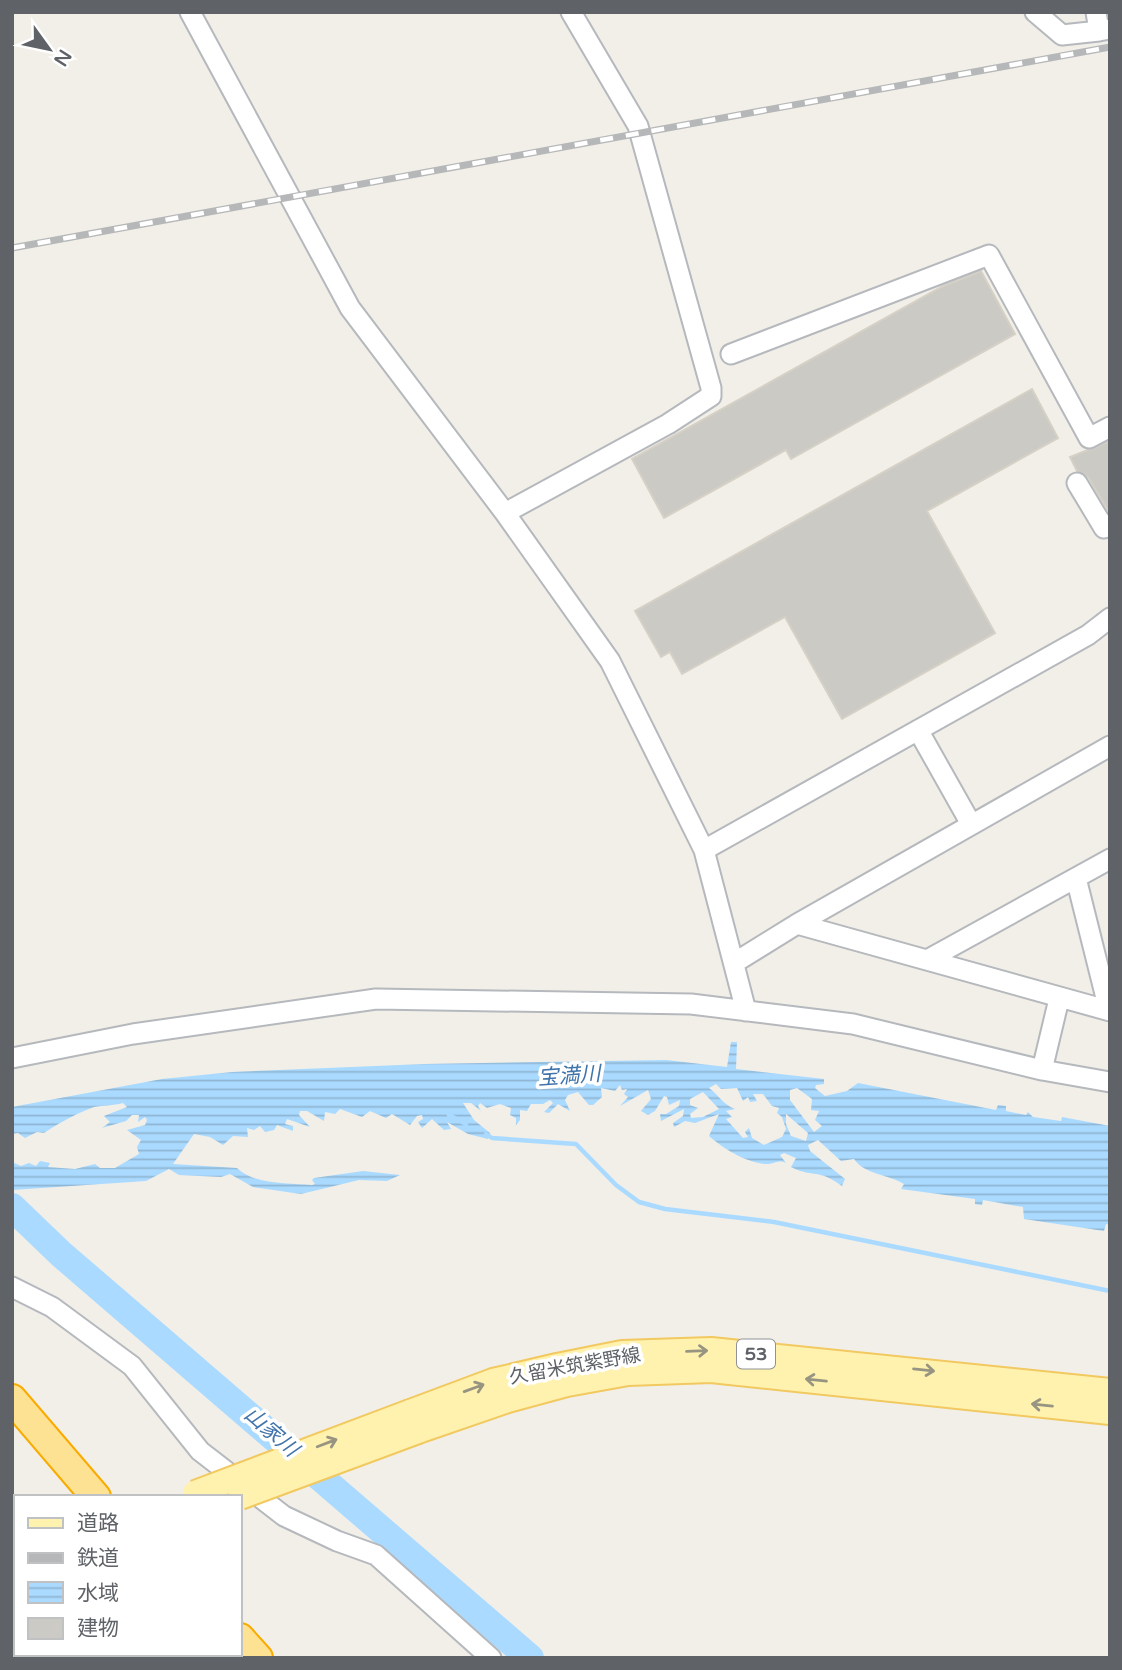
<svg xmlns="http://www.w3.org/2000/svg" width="1122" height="1670" viewBox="0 0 1122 1670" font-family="'Varela Round','Noto Sans JP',sans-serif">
	<defs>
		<pattern id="water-rules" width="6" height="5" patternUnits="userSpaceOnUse" patternTransform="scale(1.75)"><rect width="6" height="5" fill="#aadaff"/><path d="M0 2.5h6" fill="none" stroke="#8eb4d2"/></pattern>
	</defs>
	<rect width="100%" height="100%" fill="#f1efe8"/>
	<path fill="url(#water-rules)" fill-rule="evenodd" d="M 731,1042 L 737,1042 L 736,1069 L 824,1079 L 824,1084 L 816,1085 L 815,1088 L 825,1096 L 847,1091 L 858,1083 L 996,1110 L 998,1105 L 1006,1106 L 1006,1111 L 1026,1115 L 1028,1112 L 1033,1117 L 1061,1121 L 1062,1117 L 1110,1126 L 1110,1225 L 1106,1224 L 1104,1231 L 1024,1219 L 1023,1207 L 983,1200 L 982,1205 L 975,1204 L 975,1199 L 901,1189 L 904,1184 C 888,1174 865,1175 854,1159 L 841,1161 L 818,1140 L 808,1145 L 810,1151 L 845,1179 L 842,1186 C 818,1168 812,1178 791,1167 L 796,1158 L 784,1153 L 780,1155 L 786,1163 C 777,1159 774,1165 765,1164 C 745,1162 724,1149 709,1136 L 719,1114 L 695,1123 L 685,1121 L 674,1127 L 673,1123 L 683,1116 L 684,1109 L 661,1121 L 660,1114 L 666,1114 L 679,1106 L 680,1100 L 669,1105 L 667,1097 L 664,1096 L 655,1111 L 648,1115 L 641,1111 L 651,1099 L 648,1090 L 620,1106 L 628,1097 L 624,1094 L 627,1089 L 622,1090 L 620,1085 L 615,1091 L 601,1088 L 602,1097 L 593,1105 L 589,1105 L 578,1092 L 568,1095 L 565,1100 L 570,1111 L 558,1104 L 549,1113 L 544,1112 L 553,1103 L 550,1100 L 543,1104 L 531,1104 L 527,1111 L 520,1110 L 520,1120 L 516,1125 L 516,1118 L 510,1115 L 511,1108 L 500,1104 L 487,1108 L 480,1103 L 478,1106 L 481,1111 L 471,1103 L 463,1103 L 474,1120 L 490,1133 L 488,1139 L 468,1134 L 447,1122 L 451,1129 L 444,1130 L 432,1119 L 422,1128 L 418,1122 L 423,1119 L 422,1115 L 417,1116 L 410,1125 L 392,1114 L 386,1118 L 370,1111 L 362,1117 L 340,1109 L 335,1114 L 325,1112 L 324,1121 L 307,1111 L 300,1111 L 299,1115 L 310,1127 L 287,1119 L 285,1124 L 293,1126 L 293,1131 L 277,1125 L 274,1130 L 265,1132 L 260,1126 L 254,1130 L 247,1128 L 248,1137 L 233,1136 L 223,1145 L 210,1137 L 194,1134 L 173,1164 L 237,1168 C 254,1185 290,1183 312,1185 L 315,1184 L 312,1180 L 314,1178 L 363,1171 L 400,1175 L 387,1181 L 359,1180 L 301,1194 L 253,1187 L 230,1174 L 221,1177 L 179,1175 L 169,1169 L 146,1181 L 12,1190 L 12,1162 L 21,1166 L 29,1163 L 36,1166 L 40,1161 L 50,1163 L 48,1167 L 75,1169 L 95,1164 L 100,1168 L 115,1168 L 139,1154 L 137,1147 L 141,1140 L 127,1130 L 145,1125 L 147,1120 L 145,1117 L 138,1122 L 139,1115 L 132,1115 L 126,1121 L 102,1128 L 110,1122 L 104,1116 L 127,1107 L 123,1103 C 113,1106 103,1105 94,1107 C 77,1113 59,1123 44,1133 L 37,1132 L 25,1138 L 18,1133 L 12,1134 L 12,1107 L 162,1079 L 232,1072 L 424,1064 L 666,1060 L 727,1067 ZM 716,1084 L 721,1089 L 737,1088 L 743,1101 L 748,1097 L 750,1102 L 757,1101 L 753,1094 L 763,1094 L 772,1106 L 779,1108 L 777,1113 L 782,1117 L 786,1129 L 782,1137 L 764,1145 L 752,1138 L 749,1128 L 745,1132 L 748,1137 L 743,1138 L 726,1119 L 732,1117 L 726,1111 L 735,1109 C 722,1104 719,1095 709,1088 ZM 797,1088 L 812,1099 L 811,1110 L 819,1111 L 815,1120 L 822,1126 L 814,1132 L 790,1100 L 790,1090 ZM 703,1092 L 719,1109 L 703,1117 L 691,1118 L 690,1114 L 698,1108 L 690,1105 L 690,1099 ZM 786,1114 L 808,1133 L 806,1141 L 791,1136 L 786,1124 Z"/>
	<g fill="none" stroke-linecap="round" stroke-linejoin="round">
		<path stroke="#aadaff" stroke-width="4.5" d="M 449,1115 L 466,1124
			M 486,1134 L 492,1138 L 576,1144 L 616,1185 L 639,1202 L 665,1209 L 774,1222 L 1110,1291"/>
		<path stroke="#aadaff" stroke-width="28" d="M 12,1207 L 61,1254 L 530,1658"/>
	</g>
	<path fill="#cccac5" stroke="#d6d1c6" stroke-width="2" d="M 981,271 L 1015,334 L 791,459 L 786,450 L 664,518 L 632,459 L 943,286 Z
		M 1032,389 L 1058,438 L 927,511 L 995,633 L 842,719 L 785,617 L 682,674 L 670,652 L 661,657 L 635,611 Z
		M 1110,441 L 1110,512 L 1109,512 L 1088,477 L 1077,471 L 1070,457 Z"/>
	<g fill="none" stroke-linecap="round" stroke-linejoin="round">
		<defs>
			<path id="minor" d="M 190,12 L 350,308 L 505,513 L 610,661 L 704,850 L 746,1011
				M 1035,12 L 1062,35 L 1099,31
				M 1096,12 L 1099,31 L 1110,29
				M 731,354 L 989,255 L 1089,438 L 1110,427
				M 1077,483 L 1104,528 L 1110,524
				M 505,513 L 668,424 L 711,396 L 711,388 L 638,126 L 571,12
				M 918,730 L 971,824
				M 704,850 L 1088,635 L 1110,618
				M 1076,878 L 1109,1010
				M 797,924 L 1110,1011
				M 927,960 L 1110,859
				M 734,963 L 797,924 L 1110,746
				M 12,1058 L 133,1034 L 376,999 L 691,1004 L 853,1024 L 1042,1070 L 1110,1082
				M 1042,1070 L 1059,999
				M 12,1287 L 52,1307 L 132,1366 L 200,1451 L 284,1516 L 337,1541 L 376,1555 L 491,1658"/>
			<path id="major" d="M 410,1412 L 493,1381 L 557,1366 L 622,1353 L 711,1350 L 1110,1391
				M 418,1431 L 508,1400 L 567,1384 L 628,1373 L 711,1370 L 1110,1412
				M 12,1560 L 16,1559
				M 12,1581 L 16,1580"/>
			<path id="highway" d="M 12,1399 L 96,1497
				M 240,1638 L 258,1658
				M 226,1654 L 229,1658"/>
		</defs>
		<use href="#minor" stroke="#b5b8bc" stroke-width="23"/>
		<use href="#major" stroke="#f2c960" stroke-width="28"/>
		<use href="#highway" stroke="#f9ab00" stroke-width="32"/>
		<use href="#minor" stroke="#fff" stroke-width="19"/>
		<use href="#major" stroke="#fff2af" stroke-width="24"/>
		<use href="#highway" stroke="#fde293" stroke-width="28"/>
		<defs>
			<path id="rail" d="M 12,248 L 1110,47"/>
		</defs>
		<use href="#rail" stroke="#b6b7b8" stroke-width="7"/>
		<use href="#rail" stroke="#fff" stroke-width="4.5" stroke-dasharray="13" stroke-linecap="butt"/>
		<defs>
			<path id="major-bridge" d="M 195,1493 L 410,1412
				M 240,1497 L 418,1431"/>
		</defs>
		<use href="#major-bridge" stroke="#f2c960" stroke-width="28" stroke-linecap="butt"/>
		<use href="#major-bridge" stroke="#fff2af" stroke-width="24"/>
	</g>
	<defs><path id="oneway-shaft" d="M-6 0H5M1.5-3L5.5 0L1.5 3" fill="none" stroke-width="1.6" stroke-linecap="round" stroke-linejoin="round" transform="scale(1.75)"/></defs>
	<g stroke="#979581">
		<use href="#oneway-shaft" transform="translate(697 1351) rotate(-2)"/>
		<use href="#oneway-shaft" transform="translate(924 1370) rotate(6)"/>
		<use href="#oneway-shaft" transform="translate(816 1380) rotate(-174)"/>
		<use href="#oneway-shaft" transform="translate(474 1388) rotate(-20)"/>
		<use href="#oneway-shaft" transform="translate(1042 1405) rotate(-174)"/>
		<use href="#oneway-shaft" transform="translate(327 1443) rotate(-21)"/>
	</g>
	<g text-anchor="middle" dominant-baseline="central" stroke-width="7" stroke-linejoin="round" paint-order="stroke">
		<rect fill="#fff" stroke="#8f9295" stroke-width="2" x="737" y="1339.5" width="38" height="29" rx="5"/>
		<g font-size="18" font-weight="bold" fill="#5f6368">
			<text x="756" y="1354">53</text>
		</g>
		<g font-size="19" fill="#5f6368" stroke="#fff">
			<text transform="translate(575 1366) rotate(-10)">久留米筑紫野線</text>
		</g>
		<g font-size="21" font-style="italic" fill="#4174aa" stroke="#fff">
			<text transform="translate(569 1076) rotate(-4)">宝満川</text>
			<text transform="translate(271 1432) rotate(41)">山家川</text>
		</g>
	</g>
	<rect width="1122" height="1670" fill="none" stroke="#5f6368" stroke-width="28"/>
	<rect x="14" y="1495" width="228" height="161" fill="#ffffff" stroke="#bfc1c3" stroke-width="2"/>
	<rect x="28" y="1518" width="35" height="10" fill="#fff2af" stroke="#bfc1c3" stroke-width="2"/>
	<text x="77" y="1530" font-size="21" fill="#5f6368">道路</text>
	<rect x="28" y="1553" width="35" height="10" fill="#b6b7b8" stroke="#bfc1c3" stroke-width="2"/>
	<text x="77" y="1565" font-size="21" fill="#5f6368">鉄道</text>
	<rect x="28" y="1582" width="35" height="21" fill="url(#water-rules)" stroke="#bfc1c3" stroke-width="2"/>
	<text x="77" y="1600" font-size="21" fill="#5f6368">水域</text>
	<rect x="28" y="1618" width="35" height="21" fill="#cccac5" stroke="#bfc1c3" stroke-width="2"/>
	<text x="77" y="1635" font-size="21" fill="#5f6368">建物</text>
	<g transform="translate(49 49) rotate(123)" stroke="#ffffff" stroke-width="5" paint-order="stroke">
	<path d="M0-5L12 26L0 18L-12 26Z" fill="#5f6368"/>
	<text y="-10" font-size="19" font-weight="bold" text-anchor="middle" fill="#5f6368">N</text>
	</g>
</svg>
